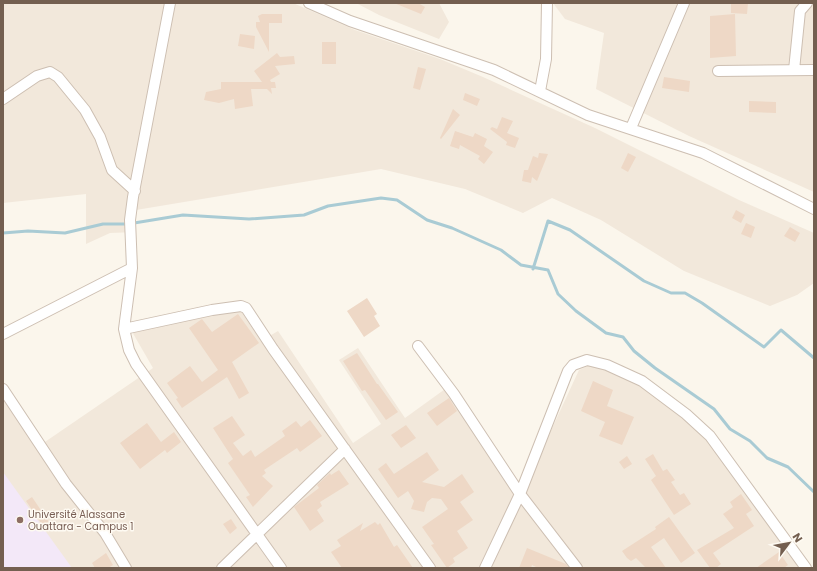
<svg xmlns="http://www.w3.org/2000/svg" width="817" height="571" viewBox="0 0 817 571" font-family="Poppins,sans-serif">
	<rect width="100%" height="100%" fill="#fbf6ec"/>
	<path fill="#f2e8db" d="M 3,3 L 293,3 L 355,30 L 440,59 L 483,77 L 595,128 L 739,200 L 814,233 L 814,283 L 797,295 L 770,306 L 684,271 L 601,220 L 552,198 L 523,213 L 465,189 L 381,169 L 136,210 L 136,232 L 110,233 L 86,244 L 86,194 L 3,203 Z
		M 356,3 L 439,3 L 449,22 L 439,39 L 379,15 Z
		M 553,3 L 814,3 L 814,192 L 689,136 L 596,89 L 604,33 L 565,19 Z
		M 240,310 L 261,341 L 278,331 L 353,443 L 381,424 L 339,360 L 358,348 L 405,418 L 452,384 L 523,491 L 579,370 L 593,364 L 648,390 L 706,437 L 801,568 L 3,568 L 3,395 L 39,446 L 153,368 L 131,330 Z"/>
	<path fill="#f3e8f8" d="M 3,472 L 72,568 L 3,568 Z"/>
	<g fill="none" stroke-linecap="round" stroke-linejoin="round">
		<path stroke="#a9cbd4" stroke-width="3" d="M 3,233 L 28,231 L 65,233 L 103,224 L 128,224 L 183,215 L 249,219 L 304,215 L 328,206 L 381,198 L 397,200 L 427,220 L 452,228 L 501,250 L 521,265 L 548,270 L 558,294 L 576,311 L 606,333 L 623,337 L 634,351 L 655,368 L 714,409 L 730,429 L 750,441 L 767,458 L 788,467 L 814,492
			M 533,269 L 548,221 L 570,230 L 644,281 L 671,293 L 685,293 L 702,303 L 764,347 L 781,330 L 814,358"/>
	</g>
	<path fill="#eed8c6" d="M 394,3 L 418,3 L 425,7 L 421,14 Z
		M 731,3 L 748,3 L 747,14 L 731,13 Z
		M 262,14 L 282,14 L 282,23 L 269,23 L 269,52 L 256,27 L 256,22 L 260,22 L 258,16 Z
		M 735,14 L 736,56 L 710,58 L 710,16 Z
		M 240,34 L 255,36 L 254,49 L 238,46 Z
		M 322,42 L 336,42 L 336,64 L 322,64 Z
		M 277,53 L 280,57 L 294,56 L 295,64 L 275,66 L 280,74 L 270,80 L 271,82 L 275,82 L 276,88 L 271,88 L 272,94 L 267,89 L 251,89 L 253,106 L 235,109 L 234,99 L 219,103 L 204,100 L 206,92 L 221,89 L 221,82 L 262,82 L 254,71 Z
		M 418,67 L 426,69 L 420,90 L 413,88 Z
		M 664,77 L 690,81 L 689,92 L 662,88 Z
		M 465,93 L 480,99 L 477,106 L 463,100 Z
		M 749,101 L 776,102 L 776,113 L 749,112 Z
		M 453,109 L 460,115 L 441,139 L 440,138 Z
		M 502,117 L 513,121 L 507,133 L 519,138 L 515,148 L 506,145 L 507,142 L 490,129 L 492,127 L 497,129 Z
		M 455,131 L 473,137 L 475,133 L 487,139 L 484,146 L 493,152 L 484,164 L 478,159 L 480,156 L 460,145 L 459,149 L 450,146 Z
		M 539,153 L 548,154 L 537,181 L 532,177 L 531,183 L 522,181 L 524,170 L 528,170 L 533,156 L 538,158 Z
		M 628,153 L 636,157 L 628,172 L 621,168 Z
		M 736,210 L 745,215 L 741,223 L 732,218 Z
		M 746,223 L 755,227 L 751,238 L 741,234 Z
		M 790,227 L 800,233 L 795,242 L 784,236 Z
		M 367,298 L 377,314 L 374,316 L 380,326 L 364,337 L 347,311 Z
		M 238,314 L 259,343 L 232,362 L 249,393 L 239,399 L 227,377 L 182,408 L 176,399 L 178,398 L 167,383 L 190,366 L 202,382 L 218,370 L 189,328 L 202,319 L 212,332 Z
		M 357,353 L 377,384 L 378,384 L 398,412 L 386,420 L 365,390 L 362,391 L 343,361 Z
		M 593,381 L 613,390 L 607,406 L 634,417 L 622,445 L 599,436 L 605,422 L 581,411 Z
		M 449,398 L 457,411 L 437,426 L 427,413 Z
		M 232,416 L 245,435 L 233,443 L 243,456 L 251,450 L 255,457 L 285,436 L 282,431 L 296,421 L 301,427 L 310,420 L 322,436 L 300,452 L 297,448 L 264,470 L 266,473 L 262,476 L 273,486 L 253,507 L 246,497 L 250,495 L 228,463 L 233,459 L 213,428 Z
		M 147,423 L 161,442 L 174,432 L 181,442 L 167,453 L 165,450 L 140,469 L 120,443 Z
		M 406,425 L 416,438 L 401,448 L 391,435 Z
		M 427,452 L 439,470 L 422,482 L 444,487 L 462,474 L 474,492 L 460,502 L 473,520 L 457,531 L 468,548 L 453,558 L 455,562 L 447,568 L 431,545 L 434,544 L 422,527 L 448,509 L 441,499 L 432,498 L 427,502 L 424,512 L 411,509 L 414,501 L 408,491 L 398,498 L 378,469 L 386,463 L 394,474 Z
		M 653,454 L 663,471 L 667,469 L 675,480 L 671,482 L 680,495 L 684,493 L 691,504 L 674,515 L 651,480 L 656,476 L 645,459 Z
		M 627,456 L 632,464 L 624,469 L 619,462 Z
		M 339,470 L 349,484 L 320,502 L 322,506 L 317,510 L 324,521 L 310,531 L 294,507 L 319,488 L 317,485 L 330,473 L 331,475 Z
		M 741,494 L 752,510 L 746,514 L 754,526 L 713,553 L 721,564 L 716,568 L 710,568 L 697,550 L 734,528 L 723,514 L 733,507 L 730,502 Z
		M 32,497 L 53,528 L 47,532 L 26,501 Z
		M 669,517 L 695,553 L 681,563 L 664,538 L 651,547 L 666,568 L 646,568 L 636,558 L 631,561 L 627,558 L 622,551 L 656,529 L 655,527 Z
		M 231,519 L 237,528 L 230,534 L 223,524 Z
		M 375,522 L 378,525 L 380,523 L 394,547 L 397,545 L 413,568 L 342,568 L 331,552 L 341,546 L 337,540 L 363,523 L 360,531 Z
		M 527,548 L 566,564 L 569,568 L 538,568 L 532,565 L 531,568 L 519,568 Z
		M 779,552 L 788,565 L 784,568 L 756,568 Z
		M 106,553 L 113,565 L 108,568 L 95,568 L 92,563 Z"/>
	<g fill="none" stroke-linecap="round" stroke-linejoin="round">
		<defs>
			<path id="street" d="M 170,3 L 133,197 L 130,220 L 132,268 L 124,329 L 129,350 L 136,364 L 281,568
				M 309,3 L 350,21 L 494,70 L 588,115 L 703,153 L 814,209
				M 794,70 L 800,11 L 807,3
				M 718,71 L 814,70
				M 540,91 L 546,59 L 547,3
				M 3,99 L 37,76 L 50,72 L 58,77 L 85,110 L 100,137 L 112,170 L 135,191
				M 631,128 L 684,3
				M 124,329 L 212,310 L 241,306 L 246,308 L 273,349 L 430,568
				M 3,334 L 132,268
				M 418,346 L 454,394 L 520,494 L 577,568
				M 3,389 L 66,484 L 105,533 L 126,568
				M 222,568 L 345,449
				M 485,568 L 520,494 L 568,371 L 573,365 L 587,360 L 607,365 L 642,381 L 686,414 L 710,436 L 806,568"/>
		</defs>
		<use href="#street" stroke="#cdbfb2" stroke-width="12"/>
		<use href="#street" stroke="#fff" stroke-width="10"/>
	</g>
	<circle fill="#8d6e63" stroke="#fefaf2" stroke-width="1.5" cx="20" cy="520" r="4"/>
	<g text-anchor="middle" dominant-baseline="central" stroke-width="3" stroke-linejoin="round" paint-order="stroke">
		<g font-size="10" fill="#785e54" stroke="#fefaf2" text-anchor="start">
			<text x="28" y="514">Université Alassane<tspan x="28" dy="12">Ouattara - Campus 1</tspan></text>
		</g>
	</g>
	<rect width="817" height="571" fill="none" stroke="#745f50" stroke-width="8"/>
	<g transform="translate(789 543) rotate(58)" stroke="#fefaf2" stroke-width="3" paint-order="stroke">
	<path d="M0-3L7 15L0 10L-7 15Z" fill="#745f50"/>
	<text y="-6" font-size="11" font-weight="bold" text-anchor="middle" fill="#745f50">N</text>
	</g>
</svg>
